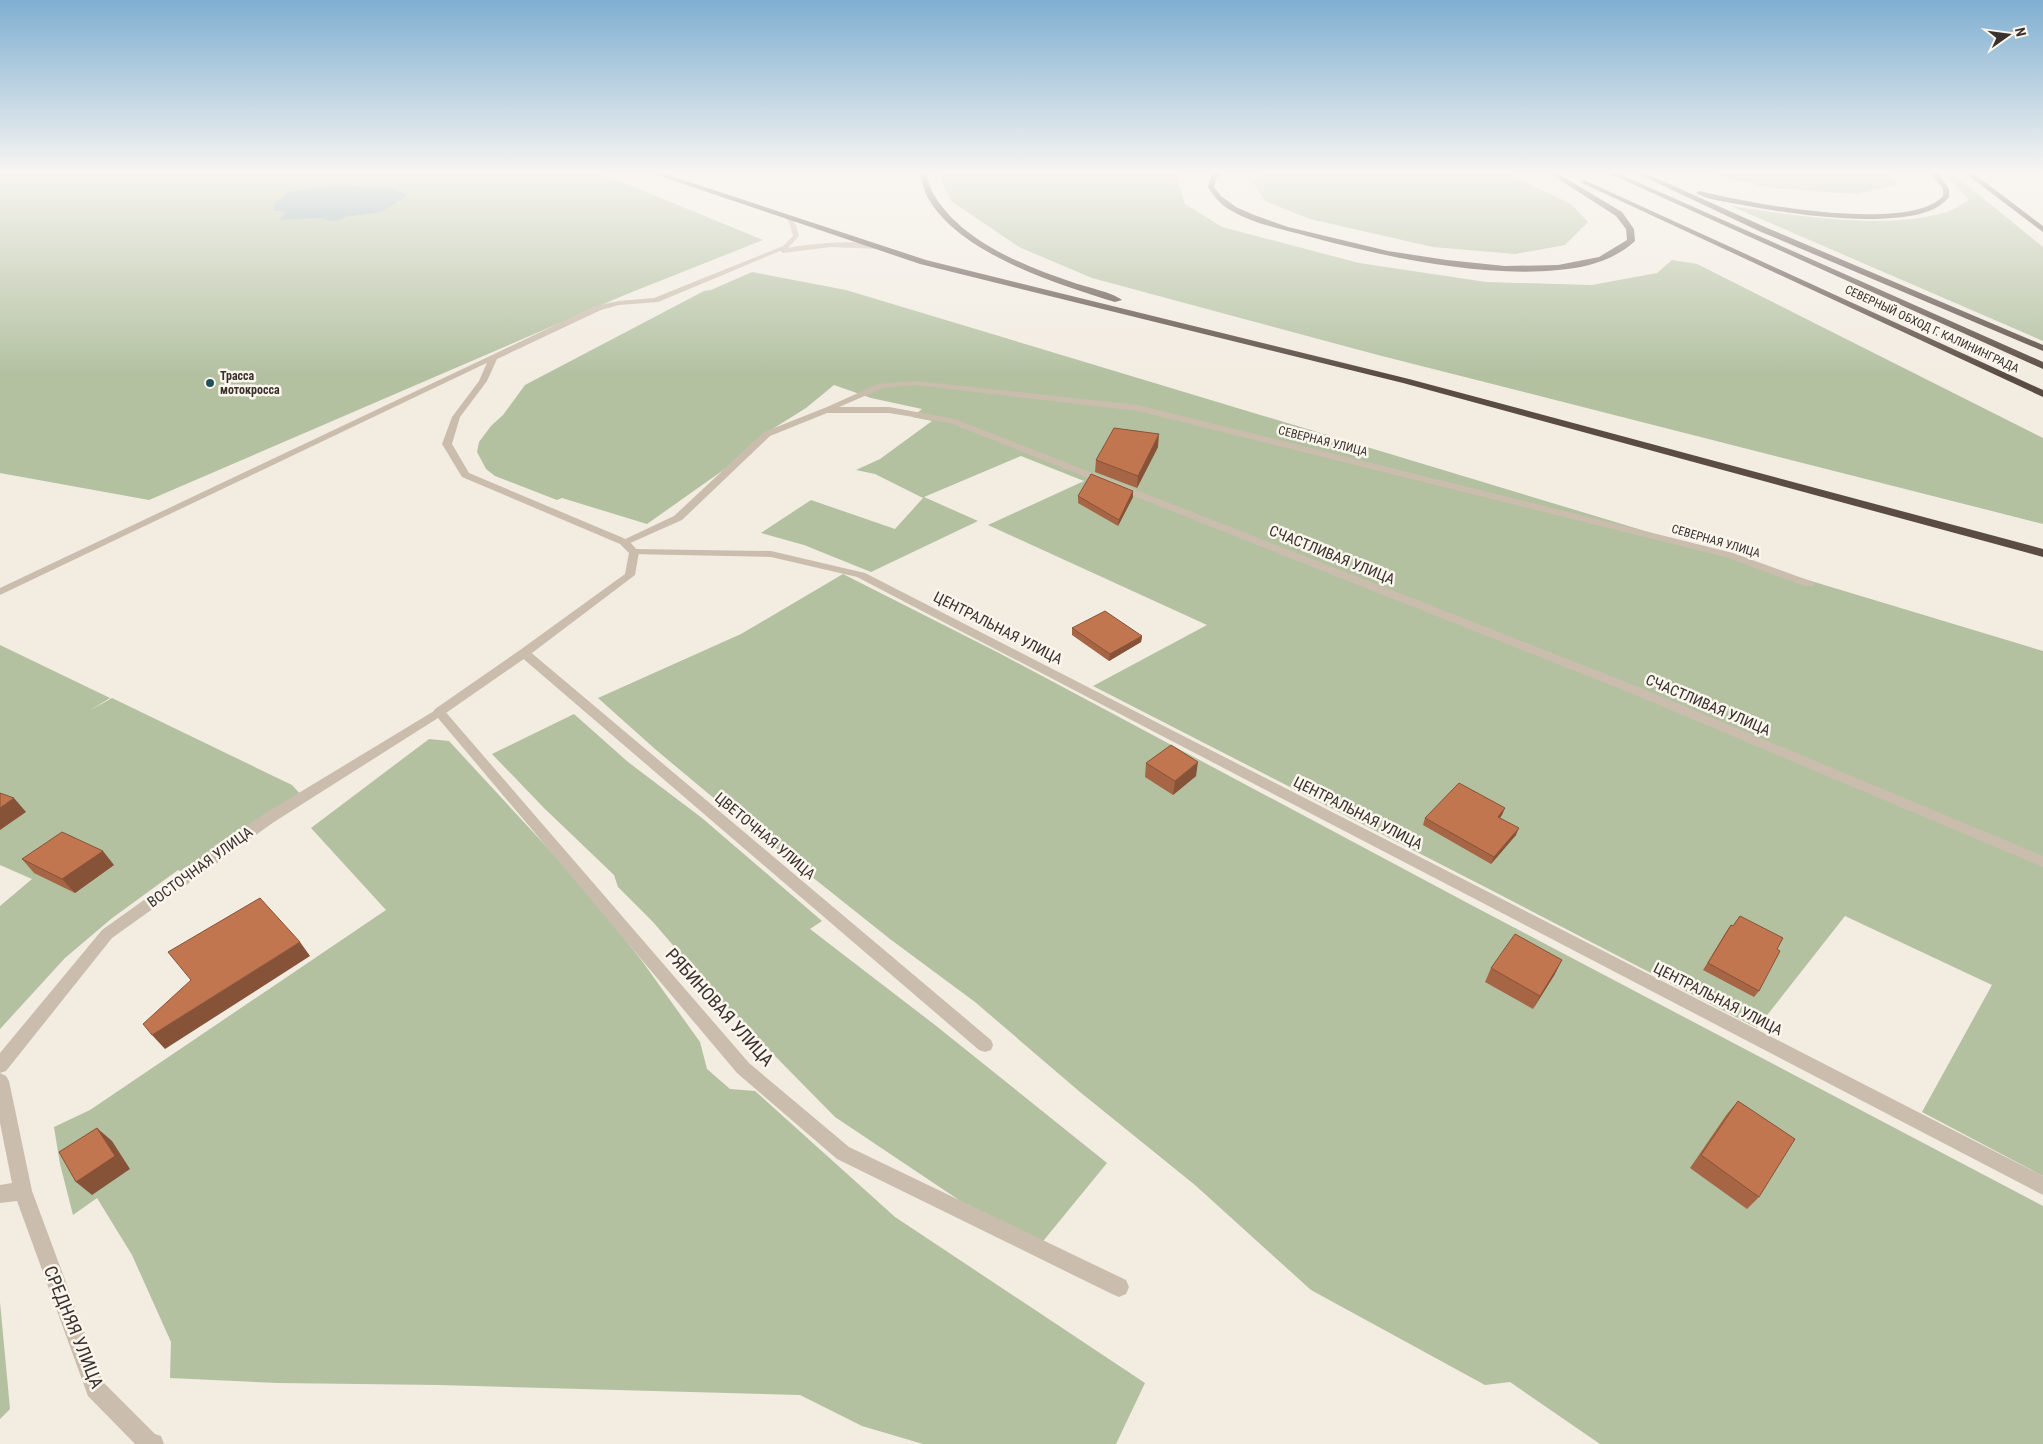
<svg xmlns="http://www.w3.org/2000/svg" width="2043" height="1444" viewBox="0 0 2043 1444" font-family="'Roboto Condensed',sans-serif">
	<rect width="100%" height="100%" fill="#f2ece1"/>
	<path fill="#b3c1a1" d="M 0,173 L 600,173 L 763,240 L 627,294 L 149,500 L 0,473 Z
		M 938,173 L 1183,173 L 1177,177 L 1185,204 L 1222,227 L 1359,263 L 1486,282 L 1592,285 L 1657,273 L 1672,260 L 1697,264 L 2043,438 L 2043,524 L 1378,355 L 1092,278 L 1019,247 L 951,201 Z
		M 1264,173 L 1507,173 L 1571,204 L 1588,222 L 1565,245 L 1515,254 L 1433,247 L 1310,219 L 1265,201 L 1252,181 Z
		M 1707,173 L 1888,173 L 1898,185 L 1856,194 L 1769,188 Z
		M 1944,173 L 1952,173 L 2043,247 L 2043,341 L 1731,206 C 1791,215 1894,232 1952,210 C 1958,207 1963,203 1969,200 Z
		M 752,272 L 846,290 L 2043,651 L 2043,1176 L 1922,1112 L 1992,985 L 1845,916 L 1757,1028 L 1489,889 L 1093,686 L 1207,625 L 988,525 L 1084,481 L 1021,456 L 924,497 L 978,521 L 871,572 L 804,545 L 761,533 L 811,500 L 895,529 L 923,498 L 875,474 L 856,470 L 880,459 L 932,421 L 912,417 L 922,409 L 871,398 L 834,385 L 806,408 L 774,428 L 722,471 L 647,524 L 562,498 L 557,500 L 495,476 L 486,469 L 477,452 L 479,442 L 491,426 L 503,415 L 525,385 L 704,291 L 711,290 Z
		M 843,574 L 999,653 L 1475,907 L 2043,1206 L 2043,1444 L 1600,1444 L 1510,1382 L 1485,1385 L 1311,1290 L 1195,1185 L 1080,1092 L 975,1002 L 890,939 L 722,805 L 655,749 L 598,698 L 741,634 Z
		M 0,645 L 110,698 L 89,711 L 112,698 L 292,785 L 304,798 L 192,877 L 178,870 L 111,919 L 65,958 L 0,1029 L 0,906 L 32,879 L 0,865 Z
		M 574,714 L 628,762 L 702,818 L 822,921 L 810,929 L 935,1025 L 1107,1163 L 1035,1251 L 835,1117 L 721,1001 L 653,922 L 618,887 L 614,875 L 544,808 L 492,754 Z
		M 429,739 L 449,741 L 582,885 L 642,961 L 700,1042 L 707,1069 L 730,1089 L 755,1091 L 895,1217 L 1145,1383 L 1116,1444 L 923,1444 L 862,1426 L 800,1395 L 439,1385 L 278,1383 L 170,1378 L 171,1342 L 132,1255 L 97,1198 L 73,1215 L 60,1164 L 54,1127 L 90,1110 L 386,910 L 311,828 Z
		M 0,1302 L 10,1409 L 0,1419 Z"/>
	<path fill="#81a8af" d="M 336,185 L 392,188 L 408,195 L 381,212 L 344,217 L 343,219 L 330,221 L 321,218 L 280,220 L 285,212 L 274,210 L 274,205 L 289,192 Z"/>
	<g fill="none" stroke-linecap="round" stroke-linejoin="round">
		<path fill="#cbbdad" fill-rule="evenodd" d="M 490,356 L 497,358 L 0,595 L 0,588 Z
			M 915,381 L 1138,405 L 1733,553 L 1813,582 L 1814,584 L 1813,586 L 1805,586 L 1725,557 L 1138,411 L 915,385 L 883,388 L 839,407 L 889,407 L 955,419 L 1636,686 L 2043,856 L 2043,867 L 1628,692 L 950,423 L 889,413 L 827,413 L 770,436 L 682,520 L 628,544 L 624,545 L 619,542 L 674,516 L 764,432 L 827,407 L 878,384 Z
			M 634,549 L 771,551 L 865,573 L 2043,1176 L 2043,1195 L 857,577 L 771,557 L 630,554 L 629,552 L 630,550 Z
			M 524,649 L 528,650 L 991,1040 L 993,1045 L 991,1050 L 985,1052 L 979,1050 L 520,656 L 518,653 Z
			M 439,708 L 443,709 L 749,1063 L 849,1147 L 1126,1280 L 1129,1287 L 1126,1294 L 1119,1297 L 1112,1294 L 837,1159 L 737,1073 L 438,718 L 274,822 L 112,938 L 6,1071 L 0,1073 L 6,1076 L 9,1081 L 32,1191 L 103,1382 L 155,1434 L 161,1436 L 164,1444 L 135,1444 L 88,1396 L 17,1201 L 0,1203 L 0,1185 L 12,1183 L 0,1123 L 0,1053 L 102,930 L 264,814 Z"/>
		<path fill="#cbbdad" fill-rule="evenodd" d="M 784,215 L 788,215 L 796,225 L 799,236 L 788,248 C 806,244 867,238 882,247 L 879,249 L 831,247 L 783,253 L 780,251 L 658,302 L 619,305 L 601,310 L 497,359 L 487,381 L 460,417 L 452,444 L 469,473 L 628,540 L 639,552 L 635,575 L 528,656 L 443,715 L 435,715 L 433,712 L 435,709 L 520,650 L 625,574 L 629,553 L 620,544 L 462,477 L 442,444 L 452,417 L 479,381 L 490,356 L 595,306 L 619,301 L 654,298 L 783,246 L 793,236 L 790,225 Z"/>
		<path fill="#5a4c43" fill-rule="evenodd" d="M 651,173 L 662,173 L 926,260 L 1409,379 L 2043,549 L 2043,557 L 1403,383 L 920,264 Z
			M 919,173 L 925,173 C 929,181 931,191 936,198 C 964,242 1024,266 1072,282 C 1085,287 1112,292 1122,300 L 1115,302 C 1057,284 960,254 928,198 C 924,191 922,181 919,173 Z
			M 1214,173 L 1221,173 L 1216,179 L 1214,187 L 1221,196 L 1236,207 L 1254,215 L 1288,227 L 1388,251 L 1447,260 L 1505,266 L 1558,265 L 1599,257 L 1627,240 L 1626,229 L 1616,216 L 1549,173 L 1557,173 L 1622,212 L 1634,229 L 1635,241 C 1615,260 1585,268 1558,270 C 1482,278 1381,256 1307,236 C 1282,229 1254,224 1232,211 C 1221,205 1214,197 1208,187 L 1210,179 Z
			M 1608,173 L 1617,173 L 2043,362 L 2043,369 Z
			M 1636,173 L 1645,173 L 1765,227 L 2043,345 L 2043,351 L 1759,231 Z
			M 1931,173 L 1938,173 L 1949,189 L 1949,197 C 1942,206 1931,211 1920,214 C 1867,226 1790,214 1737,204 C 1724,201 1707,200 1696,193 L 1700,191 C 1747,203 1909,234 1943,196 L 1943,189 Z
			M 1965,173 L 1973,173 L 2043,226 L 2043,232 Z
			M 1584,180 L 2043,390 L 2043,397 L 1582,183 L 1582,181 Z"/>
	</g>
	<path fill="#a66545" d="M 1158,447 L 1137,488 L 1095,472 L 1096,460 Z
		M 1133,491 L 1133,497 L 1118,526 L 1078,503 L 1078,496 Z
		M 1072,628 L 1142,636 L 1141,642 L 1109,661 L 1072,635 Z
		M 1146,763 L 1196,776 L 1173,795 L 1145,777 Z
		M 1505,808 L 1500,818 L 1516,835 L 1491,864 L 1423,825 L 1425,818 Z
		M 22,859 L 114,865 L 75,893 L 34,873 Z
		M 1740,916 L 1777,949 L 1759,991 L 1754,997 L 1703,970 L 1726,932 L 1731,925 L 1733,926 Z
		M 1491,968 L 1555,974 L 1533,1009 L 1485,982 Z
		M 1738,1101 L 1759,1197 L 1747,1209 L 1690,1168 L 1727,1114 Z"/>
	<path fill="#875338" d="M 1159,434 L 1158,447 L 1137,488 L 1138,476 Z
		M 1133,491 L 1133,497 L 1118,526 L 1119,520 Z
		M 1142,636 L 1141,642 L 1109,661 L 1110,654 Z
		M 1198,762 L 1196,776 L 1173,795 L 1175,781 Z
		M 14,798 L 26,812 L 0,830 L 0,808 Z
		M 1505,808 L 1502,815 L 1495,824 L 1498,817 Z
		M 1519,828 L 1516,835 L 1491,864 L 1494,857 Z
		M 103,851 L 114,865 L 75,893 L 62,879 Z
		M 300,942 L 310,956 L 165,1049 L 152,1035 Z
		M 1562,960 L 1555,974 L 1533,1009 L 1540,996 Z
		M 97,1128 L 112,1141 L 130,1169 L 92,1195 L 76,1182 Z"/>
	<path fill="#c17650" stroke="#875338" d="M 1114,428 L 1159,434 L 1138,476 L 1096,460 Z
		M 1091,474 L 1133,491 L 1119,520 L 1078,496 Z
		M 1105,611 L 1142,636 L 1110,654 L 1072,628 Z
		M 1171,745 L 1198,762 L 1175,781 L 1146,763 Z
		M 1459,783 L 1505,808 L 1498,817 L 1519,828 L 1494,857 L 1425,818 Z
		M 0,793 L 14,798 L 0,808 Z
		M 62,832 L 103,851 L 62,879 L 22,859 Z
		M 260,898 L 300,942 L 152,1035 L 143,1024 L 191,980 L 168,952 Z
		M 1740,916 L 1783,938 L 1777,949 L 1780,951 L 1759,991 L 1708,963 L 1731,925 L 1733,926 Z
		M 1515,934 L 1562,960 L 1540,996 L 1491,968 Z
		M 1738,1101 L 1795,1139 L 1759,1197 L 1701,1155 Z
		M 97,1128 L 115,1156 L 76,1182 L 59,1152 Z"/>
	<linearGradient id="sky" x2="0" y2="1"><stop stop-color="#7fafd1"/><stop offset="0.46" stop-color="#f9f6f2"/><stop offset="1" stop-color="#f9f6f2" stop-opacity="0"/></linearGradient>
	<rect width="2043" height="375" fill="url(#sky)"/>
	<circle fill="#225159" stroke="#faf5ed" stroke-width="2" cx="210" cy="383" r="5"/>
	<g text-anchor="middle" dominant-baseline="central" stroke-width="5" stroke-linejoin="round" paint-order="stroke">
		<g font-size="12" fill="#39312b" stroke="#faf5ed">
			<text transform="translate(1932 329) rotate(25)">СЕВЕРНЫЙ ОБХОД Г. КАЛИНИНГРАДА</text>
			<text transform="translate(1323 441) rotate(14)">СЕВЕРНАЯ УЛИЦА</text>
			<text transform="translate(1716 541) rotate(16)">СЕВЕРНАЯ УЛИЦА</text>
		</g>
		<g font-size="12" font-weight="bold" fill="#39312b" stroke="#faf5ed" text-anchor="start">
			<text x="220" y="376">Трасса<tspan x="220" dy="14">мотокросса</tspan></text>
		</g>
		<g font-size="15" fill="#39312b" stroke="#faf5ed">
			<text transform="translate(1332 555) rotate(22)">СЧАСТЛИВАЯ УЛИЦА</text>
			<text transform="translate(998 628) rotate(27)">ЦЕНТРАЛЬНАЯ УЛИЦА</text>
			<text transform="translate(1708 705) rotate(23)">СЧАСТЛИВАЯ УЛИЦА</text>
			<text transform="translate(1358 813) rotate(27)">ЦЕНТРАЛЬНАЯ УЛИЦА</text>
			<text transform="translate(765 836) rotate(40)">ЦВЕТОЧНАЯ УЛИЦА</text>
			<text transform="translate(200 867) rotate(-36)">ВОСТОЧНАЯ УЛИЦА</text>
			<text transform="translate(1718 999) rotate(27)">ЦЕНТРАЛЬНАЯ УЛИЦА</text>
		</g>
		<g font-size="18" fill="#39312b" stroke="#faf5ed">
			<text transform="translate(720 1007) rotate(48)">РЯБИНОВАЯ УЛИЦА</text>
			<text transform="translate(74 1327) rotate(68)">СРЕДНЯЯ УЛИЦА</text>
		</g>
	</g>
	<g transform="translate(2008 35) rotate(76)" stroke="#faf5ed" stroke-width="4" paint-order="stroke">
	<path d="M0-4L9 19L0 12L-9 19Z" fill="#39312b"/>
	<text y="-8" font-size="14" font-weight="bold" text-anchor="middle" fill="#39312b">N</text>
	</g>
</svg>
